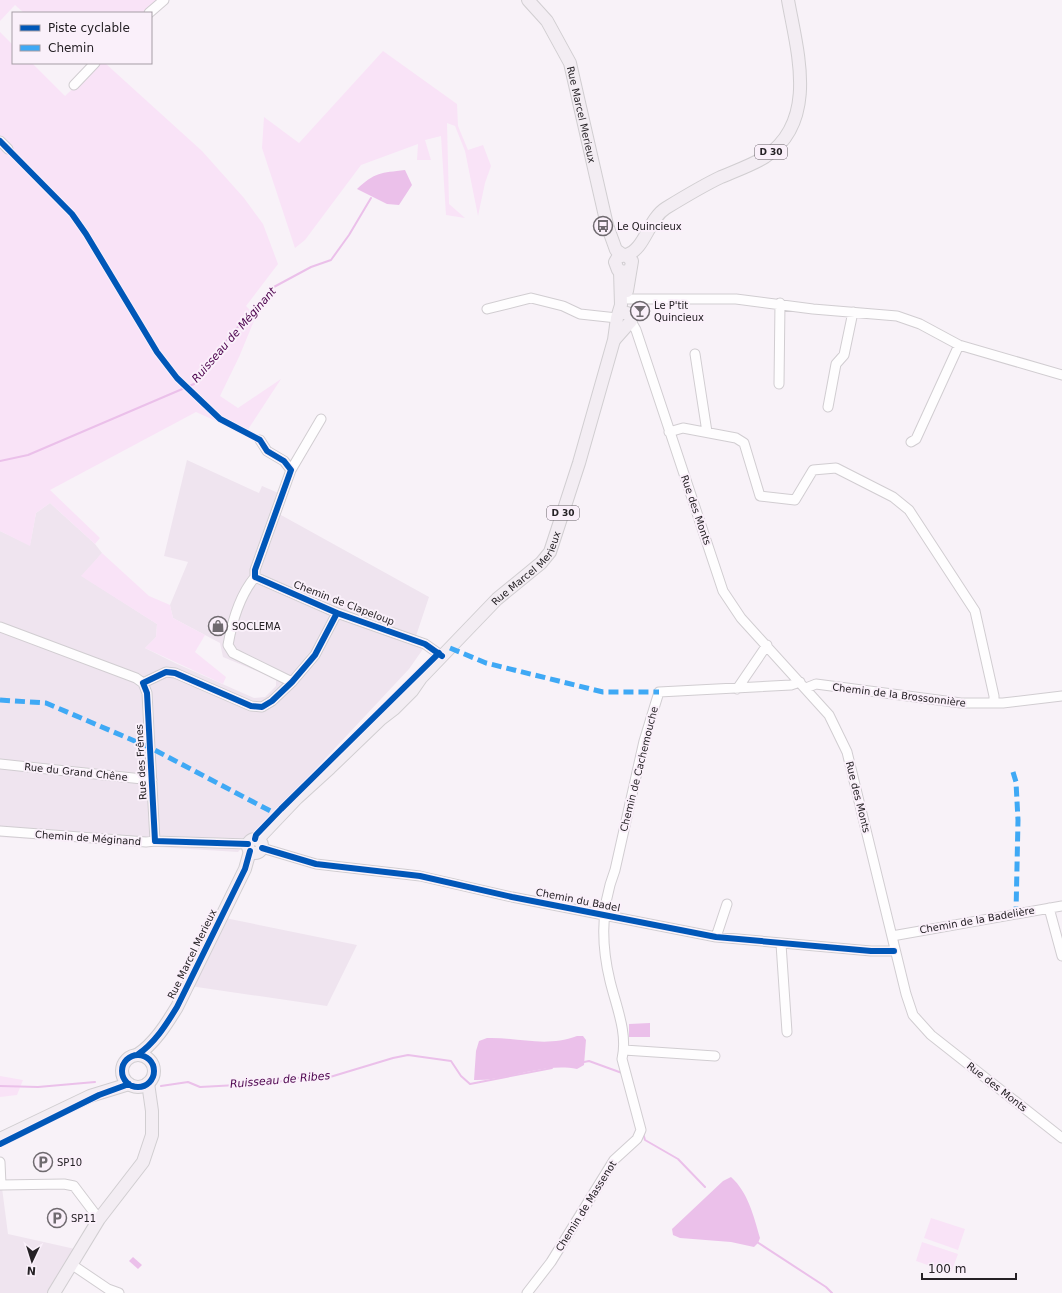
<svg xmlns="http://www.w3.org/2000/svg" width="1062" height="1293" viewBox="0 0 1062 1293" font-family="'DejaVu Sans',sans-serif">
	<rect width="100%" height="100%" fill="#f8f2f8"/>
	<path fill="#efe4ef" d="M 187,460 L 259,493 L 262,486 L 283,495 L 279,508 L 281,515 L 429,597 L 413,645 L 423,649 L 409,669 L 238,852 L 0,837 L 0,531 L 30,545 L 36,513 L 50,503 L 95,544 L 102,553 L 82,576 L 157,624 L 156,637 L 145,648 L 175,663 L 254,698 L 265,697 L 276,686 L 276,679 L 223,657 L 220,643 L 173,618 L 170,605 L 188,562 L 164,556 Z
		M 225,918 L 357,945 L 327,1006 L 190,986 Z
		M 0,1188 L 2,1188 L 8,1234 L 75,1249 L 50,1293 L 0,1293 Z"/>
	<path fill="#f9e3f7" d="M 0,0 L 159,0 L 145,13 L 24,13 L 15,5 L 0,21 Z
		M 0,32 L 13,45 L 13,63 L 32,63 L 65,96 L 100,63 L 105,63 L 202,151 L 244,198 L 263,224 L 278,264 L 246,306 L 256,316 L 239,357 L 220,396 L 238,408 L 281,379 L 245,434 L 196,412 L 50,490 L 100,538 L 95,544 L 50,503 L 36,513 L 30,546 L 0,531 Z
		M 383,51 L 457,104 L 458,126 L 468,150 L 483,145 L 491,166 L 485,183 L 478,216 L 465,151 L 455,126 L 447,123 L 449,204 L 465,218 L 446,215 L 441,136 L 425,140 L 431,160 L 417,160 L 418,144 L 361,165 L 305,240 L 295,248 L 262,148 L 264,117 L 299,143 Z
		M 102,553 L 149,596 L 170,605 L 173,618 L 205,635 L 195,652 L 226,677 L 223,684 L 145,648 L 156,637 L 157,624 L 81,576 Z
		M 0,1076 L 23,1080 L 17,1095 L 0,1097 Z
		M 931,1218 L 965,1229 L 958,1250 L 924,1238 Z
		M 922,1242 L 958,1254 L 951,1273 L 916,1261 Z"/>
	<path fill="#ebc0ea" d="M 405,170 L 412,185 L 399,205 L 387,204 L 357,189 C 375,172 381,173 405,170 Z
		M 650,1023 L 650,1037 L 629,1037 L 629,1024 Z
		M 577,1036 L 583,1036 L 586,1040 L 584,1065 L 577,1069 C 543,1062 509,1081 474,1080 L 476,1051 L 479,1041 L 487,1038 C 520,1037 544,1048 577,1036 Z
		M 731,1177 C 748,1192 754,1217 760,1238 L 758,1243 L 754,1247 L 731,1242 L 680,1238 L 673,1235 L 672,1229 L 723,1181 Z
		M 133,1257 L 142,1265 L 138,1269 L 129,1261 Z"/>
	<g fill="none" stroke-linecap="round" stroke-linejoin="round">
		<path stroke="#ebc0ea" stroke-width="2" d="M 0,461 L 28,455 L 194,384 L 212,358 L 253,309 L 272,288 L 311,267 L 331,260 L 349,235 L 371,198
			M 584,1062 L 589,1061 L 622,1073
			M 0,1086 L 38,1087 L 95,1082
			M 161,1086 L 188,1082 L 200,1087 L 273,1083 L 295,1078 L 330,1077 L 393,1058 L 408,1055 L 451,1061 L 461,1076 L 470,1084 L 552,1068
			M 643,1133 L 645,1140 L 678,1159 L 705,1187
			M 757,1242 L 826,1287 L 832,1293"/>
		<defs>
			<path id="minor" d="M 149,13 L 164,0
				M 74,85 L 95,63
				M 0,141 L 8,149
				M 628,299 L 736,299 L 813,309 L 897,316 L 920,324 L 959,345 L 1062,375
				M 487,309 L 531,298 L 563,306 L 580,314 L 617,318
				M 631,321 L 636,330 L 723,591 L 741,618 L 829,715 L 847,752 L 906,994 L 913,1015 L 931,1035 L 1062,1138
				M 695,354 L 707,432
				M 779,384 L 780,303
				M 828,407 L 836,364 L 844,355 L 853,312
				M 669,432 L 683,428 L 736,438 L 744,443 L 760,496 L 795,500 L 813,470 L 836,468 L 893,497 L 909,510 L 975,611 L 994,696 L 994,703
				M 260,440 L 267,451 L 284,461 L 291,470
				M 911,442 L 916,439 L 959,345
				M 255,577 L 337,613 L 425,644 L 442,656
				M 255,577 L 255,570 L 291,470 L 321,419
				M 255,577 C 239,596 232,622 228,645 L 233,653 L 292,682
				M 0,627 L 136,678 L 143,683 L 147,693 L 155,841
				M 143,683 L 166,672 L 175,673 L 251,706 L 262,707 L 272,701 L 292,682 L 315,655 L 337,613
				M 806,688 L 816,684 L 961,703 L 1003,703 L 1062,696
				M 737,689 L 767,645
				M 0,764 L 152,780
				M 0,831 L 146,842 L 155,841 L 248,844
				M 262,848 L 316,864 L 420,876 L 512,897 L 716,937 L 871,951 L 894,951
				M 1049,908 L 1062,956
				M 892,936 L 1062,906
				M 716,937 L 727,904
				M 781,944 L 787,1032
				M 624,1050 L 715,1056
				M 0,1162 L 1,1185
				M 0,1185 L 64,1184 L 74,1186 L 99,1219
				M 71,1264 L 108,1289 L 119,1293
				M 527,1293 L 551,1262 L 614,1160 L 637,1139 L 641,1130 L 622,1059 C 628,1033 616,1006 610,981 C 601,944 601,906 615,870 L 644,741 L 659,692 L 791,685 L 800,682"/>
			<g id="major">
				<path id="s1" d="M 528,0 L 547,21 L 570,63 L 607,225 L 616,250 L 623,255"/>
				<path d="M 626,255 C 645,250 648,219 666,208 C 684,197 702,186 721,177 C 735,171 752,165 765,157 C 819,121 797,51 788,0"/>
				<path d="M 627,291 L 632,261 L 626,255 L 618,257 L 615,262 L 618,270 L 624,272 L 629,270"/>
				<path d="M 615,339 L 631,321 L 630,315 L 627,313 L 620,313"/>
				<circle cx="255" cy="846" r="7"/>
				<path id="s2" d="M 257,840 L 297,798 L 330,768 L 381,719 L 394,709 L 412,691 L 421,678 L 497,599 L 541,563 L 550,552 L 579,463 L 614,340 L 617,318 L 621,305 L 620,271"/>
				<path d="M 137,1055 C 154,1044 166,1025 177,1007 L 245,869 L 250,851"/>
				<circle cx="138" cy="1071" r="16"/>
				<path d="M 0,1139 L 90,1096 L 129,1084"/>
				<path d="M 54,1293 L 99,1219 L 143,1162 L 152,1135 L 152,1111 L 148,1083"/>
			</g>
		</defs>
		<use href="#minor" stroke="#d1cdd1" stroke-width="11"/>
		<use href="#major" stroke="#d1ced1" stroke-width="14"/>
		<use href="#minor" stroke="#fefdfe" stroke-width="9"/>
		<use href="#major" stroke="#f3edf3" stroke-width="12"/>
		<path stroke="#3fa9f5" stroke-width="5" stroke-dasharray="10 5" stroke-linecap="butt" d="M 450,648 L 486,663 L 603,692 L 659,692
			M 0,700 L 46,703 L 151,748 L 278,815
			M 1013,772 L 1016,782 L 1018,820 L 1016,913"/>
		<defs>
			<path id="cycleway" d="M 0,141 L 72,214 L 86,234 L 157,352 L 177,378 L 220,419 L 260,440 L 267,451 L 284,461 L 291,470 L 255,570 L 255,577 L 337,613 L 425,644 L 442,656
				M 255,839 L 256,835 L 281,809 L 439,653
				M 248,844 L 155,841 L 147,693 L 143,683 L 166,672 L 175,673 L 251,706 L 262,707 L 272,701 L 292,682 L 315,655 L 337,613
				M 262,848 L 316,864 L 420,876 L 512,897 L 716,937 L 871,951 L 894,951
				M 137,1055 C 154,1044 166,1025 177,1007 L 245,869 L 250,851
				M122 1071a16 16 0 1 1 32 0a16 16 0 1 1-32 0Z
				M 0,1144 L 99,1095 L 129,1084"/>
		</defs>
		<use href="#cycleway" stroke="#faf0fa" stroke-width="8"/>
		<use href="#cycleway" stroke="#0057b8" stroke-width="6"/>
	</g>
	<defs>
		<symbol id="bus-ring" viewBox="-11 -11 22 22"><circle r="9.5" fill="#faf0fa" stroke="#6f6a6f" stroke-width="1.5"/><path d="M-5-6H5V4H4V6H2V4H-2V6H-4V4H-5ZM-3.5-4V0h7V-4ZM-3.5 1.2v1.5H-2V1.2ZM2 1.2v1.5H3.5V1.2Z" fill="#6f6a6f"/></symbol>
		<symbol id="bar-ring" viewBox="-11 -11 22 22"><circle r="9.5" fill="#faf0fa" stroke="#6f6a6f" stroke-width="1.5"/><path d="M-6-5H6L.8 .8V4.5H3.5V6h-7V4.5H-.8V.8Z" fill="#6f6a6f"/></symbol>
		<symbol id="shop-ring" viewBox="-11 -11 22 22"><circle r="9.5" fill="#faf0fa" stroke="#6f6a6f" stroke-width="1.5"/><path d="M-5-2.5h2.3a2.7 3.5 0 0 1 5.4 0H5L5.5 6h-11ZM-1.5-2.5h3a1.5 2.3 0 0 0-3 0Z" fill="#6f6a6f"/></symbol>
		<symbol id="parking-ring" viewBox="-11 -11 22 22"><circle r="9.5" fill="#faf0fa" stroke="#6f6a6f" stroke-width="1.5"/><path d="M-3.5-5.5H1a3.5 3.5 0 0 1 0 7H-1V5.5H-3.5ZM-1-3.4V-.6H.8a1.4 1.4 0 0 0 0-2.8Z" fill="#6f6a6f"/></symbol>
	</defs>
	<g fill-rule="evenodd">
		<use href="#bus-ring" x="592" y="215" width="22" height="22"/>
		<use href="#bar-ring" x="629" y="300" width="22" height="22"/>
		<use href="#shop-ring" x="207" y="615" width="22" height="22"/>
		<use href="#parking-ring" x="32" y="1151" width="22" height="22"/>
		<use href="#parking-ring" x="46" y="1207" width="22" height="22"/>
	</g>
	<g text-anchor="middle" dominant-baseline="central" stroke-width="4" stroke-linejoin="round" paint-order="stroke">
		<g fill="#faf0fa" stroke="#655f65" stroke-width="1">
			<rect x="755" y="145" width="32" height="14" rx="3"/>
			<rect x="547" y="506" width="32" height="14" rx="3"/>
		</g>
		<g font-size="9" font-weight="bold" fill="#252125">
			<text x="771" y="152">D 30</text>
			<text x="563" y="513">D 30</text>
		</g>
		<g font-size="10" fill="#252125" stroke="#faf0fa">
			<text stroke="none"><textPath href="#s1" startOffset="129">Rue Marcel Merieux</textPath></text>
			<text transform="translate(696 510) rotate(71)">Rue des Monts</text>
			<text stroke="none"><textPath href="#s2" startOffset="384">Rue Marcel Merieux</textPath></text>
			<text transform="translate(344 603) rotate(21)">Chemin de Clapeloup</text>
			<text transform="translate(899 695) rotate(7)">Chemin de la Brossonnière</text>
			<text transform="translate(141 762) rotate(-93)">Rue des Frênes</text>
			<text transform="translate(639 769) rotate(-76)">Chemin de Cachemouche</text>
			<text transform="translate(76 772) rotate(6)">Rue du Grand Chêne</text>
			<text transform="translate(858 797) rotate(76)">Rue des Monts</text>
			<text transform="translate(88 838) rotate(4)">Chemin de Méginand</text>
			<text transform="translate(578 900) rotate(11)">Chemin du Badel</text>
			<text transform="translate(977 920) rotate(-10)">Chemin de la Badelière</text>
			<text transform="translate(192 954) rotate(-64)">Rue Marcel Merieux</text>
			<text transform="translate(997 1087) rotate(38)">Rue des Monts</text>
			<text transform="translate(586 1206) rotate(-58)">Chemin de Massenot</text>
		</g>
		<g font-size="10" fill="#252125" stroke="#faf0fa" text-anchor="start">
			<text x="617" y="226">Le Quincieux</text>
			<text x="654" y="305">Le P'tit<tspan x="654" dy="12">Quincieux</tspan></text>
			<text x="232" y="626">SOCLEMA</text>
			<text x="57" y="1162">SP10</text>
			<text x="71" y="1218">SP11</text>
		</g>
		<g font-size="11" font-style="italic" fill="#4d044e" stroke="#faf0fa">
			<text transform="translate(234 335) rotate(-49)">Ruisseau de Méginant</text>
			<text transform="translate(280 1080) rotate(-5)">Ruisseau de Ribes</text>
		</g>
	</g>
	<rect x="12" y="12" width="140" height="52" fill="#faf0fa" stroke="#a59da5"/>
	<rect x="20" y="25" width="20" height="6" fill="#0057b8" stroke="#a59da5"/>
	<text x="48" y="32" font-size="12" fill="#252125">Piste cyclable</text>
	<rect x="20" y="45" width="20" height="6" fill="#3fa9f5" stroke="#a59da5"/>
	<text x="48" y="52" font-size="12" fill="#252125">Chemin</text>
	<g transform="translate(32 1261) rotate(184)" stroke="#faf0fa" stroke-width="3" paint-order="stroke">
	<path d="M0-3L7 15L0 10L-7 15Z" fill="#252125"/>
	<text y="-6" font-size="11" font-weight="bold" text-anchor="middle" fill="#252125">N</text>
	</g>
	<path d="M922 1273v6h94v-6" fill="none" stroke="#252125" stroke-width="2"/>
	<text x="928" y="1273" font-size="12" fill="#252125" stroke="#faf0fa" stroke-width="3" paint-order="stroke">100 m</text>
</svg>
